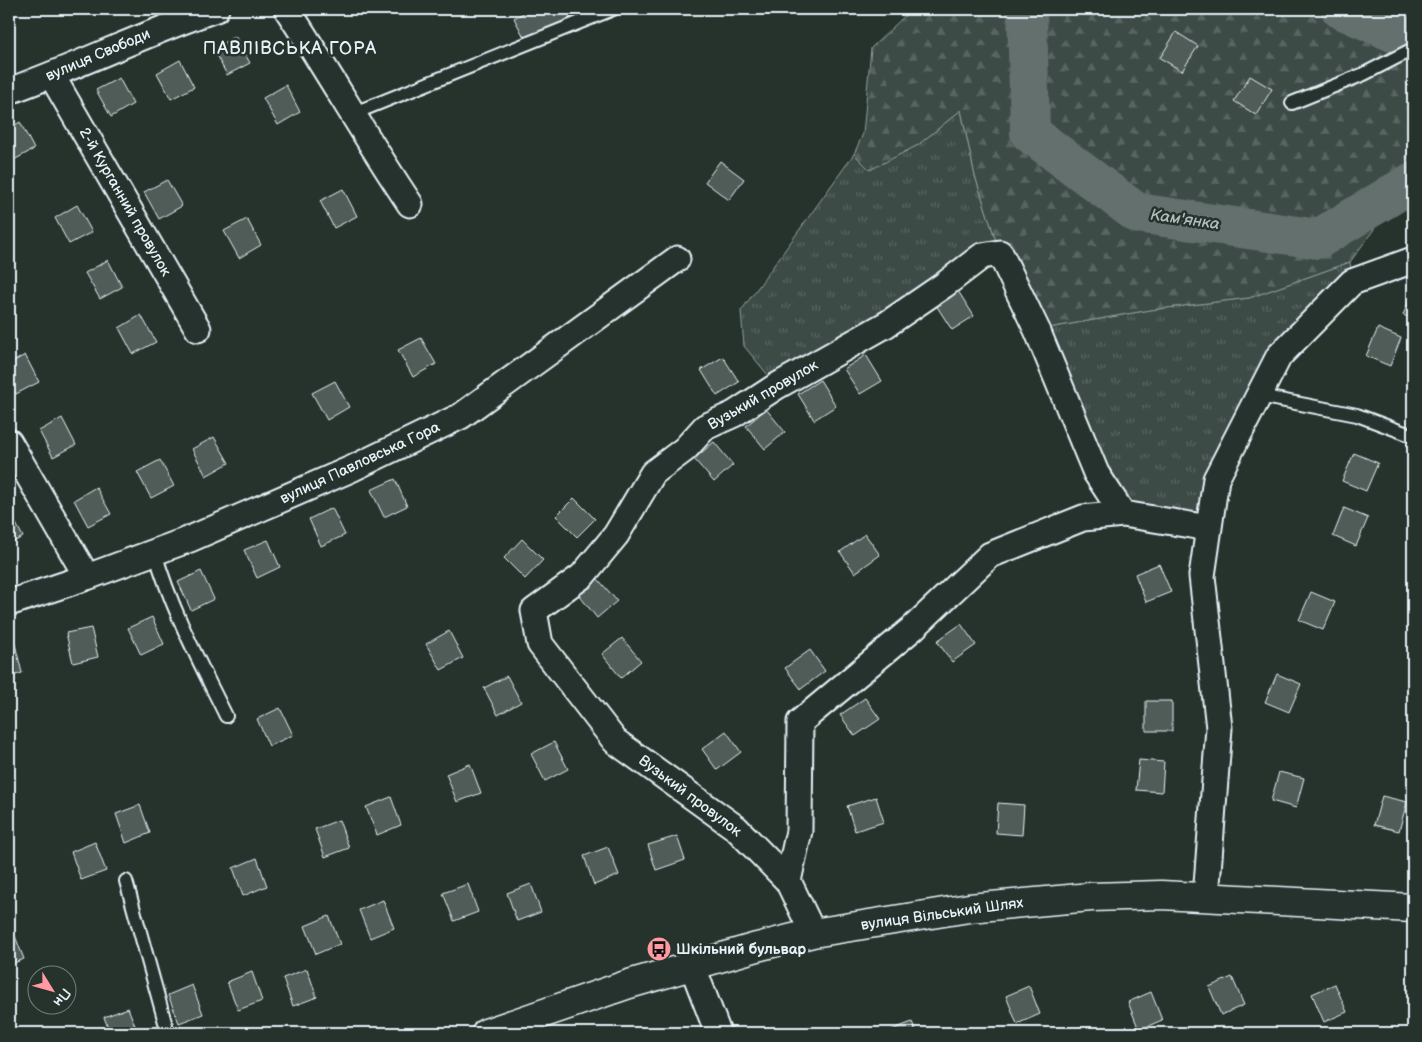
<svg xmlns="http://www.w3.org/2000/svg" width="1422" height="1042" viewBox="0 0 1422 1042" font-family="'Balsamiq Sans',sans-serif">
	<defs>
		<pattern id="grass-tufts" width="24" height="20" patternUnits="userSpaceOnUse" patternTransform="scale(1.25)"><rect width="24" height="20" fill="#3e4b47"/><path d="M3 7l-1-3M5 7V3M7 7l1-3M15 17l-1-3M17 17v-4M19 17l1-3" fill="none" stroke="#5a6562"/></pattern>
		<pattern id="forest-firs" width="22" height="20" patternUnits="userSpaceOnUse" patternTransform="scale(1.25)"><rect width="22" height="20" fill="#3e4b47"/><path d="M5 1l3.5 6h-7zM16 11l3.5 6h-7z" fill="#5a6562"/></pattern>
	</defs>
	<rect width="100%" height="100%" fill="#26332d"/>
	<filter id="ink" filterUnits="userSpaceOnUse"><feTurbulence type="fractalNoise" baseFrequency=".02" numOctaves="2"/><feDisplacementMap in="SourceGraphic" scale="10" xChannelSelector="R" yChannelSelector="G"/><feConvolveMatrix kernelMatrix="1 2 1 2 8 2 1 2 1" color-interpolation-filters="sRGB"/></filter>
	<g filter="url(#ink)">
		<path fill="url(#grass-tufts)" stroke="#939ea0" d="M 961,110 L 975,176 L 1000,253 L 777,386 L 744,346 L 741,311 L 854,154 L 870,169 L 918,145 Z
			M 1350,262 L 1352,282 L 1279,356 L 1209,528 L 1123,514 L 1037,330 L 1150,310 L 1249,298 Z"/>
		<path fill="url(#forest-firs)" stroke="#939ea0" d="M 912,9 L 1413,9 L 1413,28 L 1397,34 L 1413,56 L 1413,176 L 1350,262 L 1249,298 L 1150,310 L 1037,330 L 1000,253 L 975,176 L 961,110 L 918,145 L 870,170 L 854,154 L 863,134 L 871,48 Z"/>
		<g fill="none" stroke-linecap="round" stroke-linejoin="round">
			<path stroke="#636f6d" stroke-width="40" d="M 1027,9 L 1030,133 L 1137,213 L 1318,239 L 1413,182
				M 1341,9 L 1413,41"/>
		</g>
		<path fill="#505c59" stroke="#e8f1f8" d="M 531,9 L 566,9 L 571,17 L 526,41 L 514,18 Z
			M 1176,32 L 1198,46 L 1182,71 L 1160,58 Z
			M 235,36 L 250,63 L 227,75 L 213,49 Z
			M 180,60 L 194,87 L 171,99 L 157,73 Z
			M 1250,76 L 1272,89 L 1256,115 L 1234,101 Z
			M 119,78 L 133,104 L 111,117 L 96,90 Z
			M 286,85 L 300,112 L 278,125 L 263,98 Z
			M 20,122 L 34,149 L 12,161 L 9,156 L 9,129 Z
			M 720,161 L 744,179 L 729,200 L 705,182 Z
			M 167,180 L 182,206 L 159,219 L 144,192 Z
			M 343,189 L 357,216 L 334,228 L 320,201 Z
			M 77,205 L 92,232 L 69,244 L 55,218 Z
			M 247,219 L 261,245 L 239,258 L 224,231 Z
			M 108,260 L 122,287 L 100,299 L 85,273 Z
			M 958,291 L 974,316 L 952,330 L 936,305 Z
			M 1413,291 L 1413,319 L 1403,315 Z
			M 141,315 L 156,342 L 133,354 L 119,328 Z
			M 1378,328 L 1401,338 L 1390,366 L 1366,356 Z
			M 421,338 L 436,364 L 413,377 L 398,350 Z
			M 25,355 L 39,382 L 16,394 L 9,380 L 9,364 Z
			M 866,355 L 882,381 L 860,394 L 844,369 Z
			M 723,357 L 739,382 L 717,396 L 701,370 Z
			M 820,380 L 836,406 L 814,420 L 798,394 Z
			M 335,381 L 349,407 L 327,420 L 312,393 Z
			M 766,409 L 785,432 L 765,449 L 746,426 Z
			M 62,418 L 76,445 L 53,457 L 39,431 Z
			M 214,437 L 229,463 L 206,476 L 192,449 Z
			M 714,442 L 733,465 L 714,482 L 694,459 Z
			M 1354,453 L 1378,463 L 1366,491 L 1342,481 Z
			M 160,460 L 174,486 L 151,498 L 137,472 Z
			M 395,479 L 407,506 L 384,517 L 371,490 Z
			M 96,487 L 111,514 L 88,526 L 74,500 Z
			M 574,498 L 595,519 L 577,537 L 556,516 Z
			M 332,508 L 345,535 L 321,546 L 309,519 Z
			M 1344,508 L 1368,518 L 1356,546 L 1333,536 Z
			M 9,510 L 23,537 L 9,544 Z
			M 865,534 L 880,555 L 855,573 L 840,552 Z
			M 522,539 L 543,560 L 525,579 L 504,558 Z
			M 268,540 L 280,567 L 257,578 L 244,550 Z
			M 1159,564 L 1171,592 L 1146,602 L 1135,574 Z
			M 201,571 L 214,599 L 191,610 L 178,582 Z
			M 597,578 L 617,601 L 597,618 L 578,594 Z
			M 1311,592 L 1335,602 L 1323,630 L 1299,620 Z
			M 152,617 L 164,644 L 141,655 L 128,628 Z
			M 961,624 L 976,645 L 952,662 L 937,641 Z
			M 91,628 L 98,657 L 73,663 L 66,633 Z
			M 449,631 L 463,658 L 441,670 L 426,644 Z
			M 622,638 L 641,661 L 621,678 L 602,654 Z
			M 15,644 L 22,673 L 9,677 L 9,645 Z
			M 810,650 L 825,671 L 801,689 L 785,668 Z
			M 1277,674 L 1301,684 L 1289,712 L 1265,702 Z
			M 507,676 L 521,702 L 498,715 L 484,688 Z
			M 865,698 L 880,719 L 855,736 L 840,715 Z
			M 1146,701 L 1172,701 L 1172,731 L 1146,731 Z
			M 280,708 L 293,735 L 269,746 L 257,719 Z
			M 726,731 L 741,752 L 717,770 L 702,749 Z
			M 554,742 L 568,769 L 545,781 L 531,754 Z
			M 1139,760 L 1164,762 L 1162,792 L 1136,790 Z
			M 470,764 L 481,793 L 457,802 L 446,774 Z
			M 1279,772 L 1304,778 L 1296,808 L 1271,801 Z
			M 1382,796 L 1407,802 L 1399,831 L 1374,825 Z
			M 391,797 L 401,825 L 377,835 L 366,807 Z
			M 876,797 L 884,822 L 855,831 L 847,806 Z
			M 998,803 L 1024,805 L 1022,835 L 996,833 Z
			M 140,805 L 150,833 L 126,843 L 116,814 Z
			M 339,820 L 349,848 L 325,857 L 315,829 Z
			M 677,836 L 685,860 L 656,870 L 648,845 Z
			M 95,842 L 106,871 L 81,880 L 71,852 Z
			M 608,847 L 619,875 L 594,885 L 584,856 Z
			M 257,858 L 267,886 L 243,896 L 233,868 Z
			M 468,884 L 478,912 L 454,921 L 443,893 Z
			M 531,884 L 541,912 L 517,921 L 507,893 Z
			M 383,900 L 394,928 L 370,938 L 359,910 Z
			M 329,916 L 340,944 L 316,954 L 305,926 Z
			M 13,931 L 24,959 L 9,965 L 9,933 Z
			M 307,969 L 317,997 L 293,1006 L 283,978 Z
			M 252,972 L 262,1001 L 238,1010 L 227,982 Z
			M 1232,977 L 1244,1005 L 1221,1015 L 1209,987 Z
			M 1335,984 L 1347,1012 L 1324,1022 L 1312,994 Z
			M 192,985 L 203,1014 L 179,1023 L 168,995 Z
			M 1029,986 L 1040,1014 L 1017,1024 L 1006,996 Z
			M 1151,992 L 1162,1020 L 1139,1030 L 1128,1002 Z
			M 128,1008 L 138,1033 L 110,1033 L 104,1017 Z
			M 912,1022 L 917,1033 L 890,1033 L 889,1031 Z"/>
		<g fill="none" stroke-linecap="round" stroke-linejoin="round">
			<defs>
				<path id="service" d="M 1292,103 L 1364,74 L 1413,49
					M 352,114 L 613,9
					M 1259,396 L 1357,415 L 1413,436
					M 155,552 C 171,609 200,663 226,716
					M 126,881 L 168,1033"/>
				<path id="minor" d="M 287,9 C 329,73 367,140 410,204
					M 52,76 L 198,329
					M 9,91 C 79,66 145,33 216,9
					M 9,442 L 87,577
					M 9,603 L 87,577 L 190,539 L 351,469 L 461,416 L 677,259
					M 788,881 L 799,831 L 800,722 L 913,628 L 990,555 L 1083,518 L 1123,514
					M 1206,897 L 1219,728 L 1202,576 L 1216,479 L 1279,356 L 1352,282 L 1413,260
					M 813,933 L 788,881 L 736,828 L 615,741 L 540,644 L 534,611 L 582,576 L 616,535 L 653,473 L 685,449 L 705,427 L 734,414 L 777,386 L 887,324 L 944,285 L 982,256 L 1000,253 L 1037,330 L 1096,473 L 1123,514 L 1209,528
					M 692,965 L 718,1033"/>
				<path id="tertiary" d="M 486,1033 L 629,984 L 757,947 L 813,933 L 969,908 L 1091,897 L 1161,895 L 1413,908"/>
			</defs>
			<use href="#service" stroke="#e8f1f8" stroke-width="16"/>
			<use href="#minor" stroke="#e8f1f8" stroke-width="29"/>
			<use href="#tertiary" stroke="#e8f1f8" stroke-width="31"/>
			<use href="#service" stroke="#26332d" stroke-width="12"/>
			<use href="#minor" stroke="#26332d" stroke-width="25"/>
			<use href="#tertiary" stroke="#26332d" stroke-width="28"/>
		</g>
	</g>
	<defs>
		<symbol id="bus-disc" viewBox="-11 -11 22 22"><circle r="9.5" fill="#ff9aa2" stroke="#26332d"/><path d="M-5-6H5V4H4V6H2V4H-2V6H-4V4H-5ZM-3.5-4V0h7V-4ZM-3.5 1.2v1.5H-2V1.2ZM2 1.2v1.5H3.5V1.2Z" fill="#111"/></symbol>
	</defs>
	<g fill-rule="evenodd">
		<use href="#bus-disc" x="645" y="935" width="28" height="28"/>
	</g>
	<g text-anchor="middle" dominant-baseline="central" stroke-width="5" stroke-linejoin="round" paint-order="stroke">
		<g font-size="15" fill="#e8f1f8" stroke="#26332d">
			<text transform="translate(98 55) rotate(-23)">вулиця Свободи</text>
			<text transform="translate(125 202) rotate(60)">2-й Курганний провулок</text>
			<text transform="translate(763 395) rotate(-30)">Вузький провулок</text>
			<text transform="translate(360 463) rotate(-25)">вулиця Павловська Гора</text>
			<text transform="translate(690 796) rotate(37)">Вузький провулок</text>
			<text transform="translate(942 914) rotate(-8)">вулиця Вільський Шлях</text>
		</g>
		<g font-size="15" font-weight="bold" fill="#e8f1f8" stroke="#26332d" text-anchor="start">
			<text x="676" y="949">Шкільний бульвар</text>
		</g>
		<g font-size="16" font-style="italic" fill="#b3bdc0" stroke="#26332d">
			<text transform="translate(1185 220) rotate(8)">Кам'янка</text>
		</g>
		<g font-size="18" letter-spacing="1" fill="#e8f1f8" stroke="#26332d">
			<text x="290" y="48">ПАВЛІВСЬКА ГОРА</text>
		</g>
	</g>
	<rect width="1422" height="1042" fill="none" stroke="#26332d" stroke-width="30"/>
	<rect x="15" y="15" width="1392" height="1012" fill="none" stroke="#e8f1f8" stroke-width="2" filter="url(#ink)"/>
	<g transform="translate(52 990) rotate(127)"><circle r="24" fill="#26332d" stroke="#747f7e"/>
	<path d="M0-4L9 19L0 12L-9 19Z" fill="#ff9aa2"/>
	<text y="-8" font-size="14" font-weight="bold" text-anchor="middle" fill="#e8f1f8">Пн</text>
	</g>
</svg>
